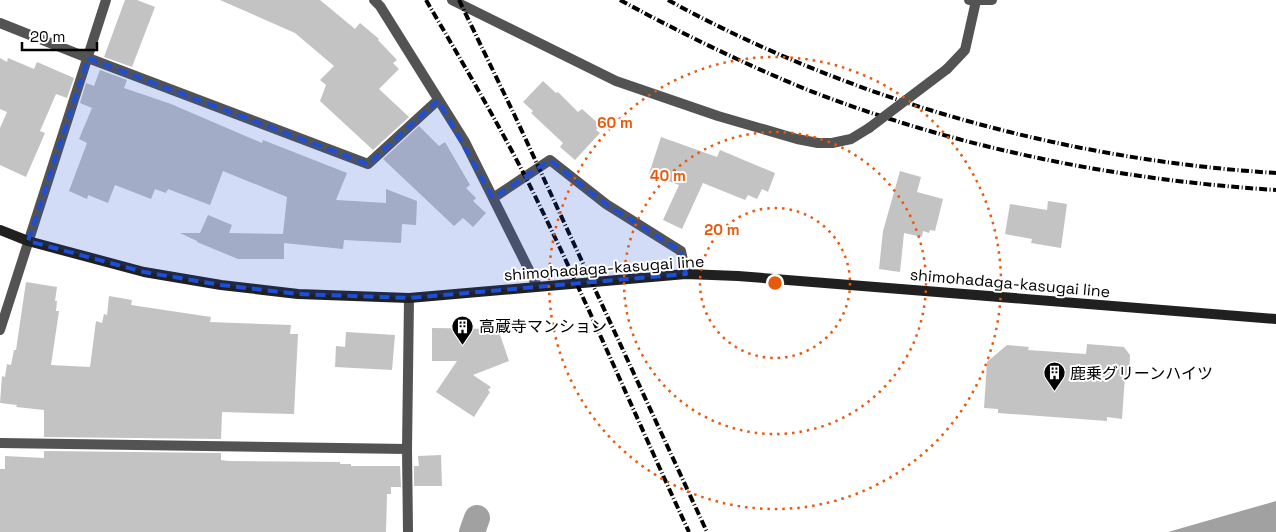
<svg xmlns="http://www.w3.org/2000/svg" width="1276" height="532" viewBox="0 0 1276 532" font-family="'Space Grotesk','Noto Sans JP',sans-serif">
	<rect width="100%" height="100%" fill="#fff"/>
	<path fill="#a1a1a1" d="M 1276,501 L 1276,532 L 1168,532 Z"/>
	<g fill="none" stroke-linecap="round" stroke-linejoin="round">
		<path stroke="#a1a1a1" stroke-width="26" d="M 472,532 L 477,518"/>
	</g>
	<path fill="#c3c3c3" d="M 125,0 L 137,0 L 155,7 L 132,67 L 104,57 Z
		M 220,0 L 320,0 L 355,29 L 360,23 L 379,39 L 378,40 L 397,60 L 393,63 L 399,69 L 379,89 L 409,117 L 373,150 L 320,101 L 326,85 L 320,80 L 334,66 L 295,33 Z
		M 0,58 L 7,62 L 8,58 L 34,69 L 37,62 L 74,78 L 67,98 L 56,94 L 40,131 L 45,133 L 26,177 L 0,165 L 0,128 L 7,112 L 0,109 Z
		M 100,70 L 127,80 L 124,88 L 171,104 L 262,143 L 263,140 L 347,173 L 336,200 L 386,203 L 386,189 L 417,201 L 416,225 L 402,224 L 401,243 L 344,240 L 343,249 L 284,243 L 284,259 L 238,259 L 197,242 L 197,241 L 180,233 L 200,233 L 208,215 L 232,225 L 229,233 L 283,234 L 287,197 L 223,171 L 210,205 L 168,189 L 166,193 L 155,189 L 151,199 L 115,185 L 108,203 L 88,195 L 87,199 L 69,191 L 87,143 L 79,139 L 92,108 L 80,103 L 86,83 L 94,86 Z
		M 543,81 L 556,93 L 558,92 L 578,112 L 582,109 L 600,125 L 596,130 L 600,133 L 575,160 L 560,147 L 563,143 L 531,113 L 533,111 L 523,102 Z
		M 419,126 L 439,146 L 445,142 L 470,185 L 466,188 L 476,198 L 473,201 L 486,213 L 473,227 L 463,218 L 454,226 L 383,159 Z
		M 661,137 L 717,157 L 720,150 L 775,173 L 768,192 L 762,189 L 757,199 L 748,195 L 745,200 L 703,183 L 682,229 L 663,220 L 679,185 L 649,174 Z
		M 900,171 L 921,177 L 917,192 L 943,199 L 935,231 L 930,230 L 929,233 L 923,231 L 922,237 L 904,233 L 900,272 L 879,269 L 883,231 Z
		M 1048,201 L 1067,204 L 1061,248 L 1031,243 L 1032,239 L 1005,234 L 1010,204 L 1047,210 Z
		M 26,282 L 57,287 L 55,301 L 57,301 L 56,311 L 59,311 L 51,365 L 90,367 L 96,321 L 102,323 L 104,314 L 107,315 L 109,296 L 132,300 L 131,305 L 211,317 L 210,322 L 291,325 L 290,334 L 298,334 L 294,414 L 222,412 L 221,439 L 44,437 L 44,410 L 16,407 L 17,405 L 0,403 L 2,376 L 5,377 L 7,364 L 11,365 L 14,350 L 16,350 Z
		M 432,328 L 498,329 L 509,361 L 473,375 L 491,387 L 488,390 L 490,392 L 474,417 L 436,392 L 457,361 L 432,361 Z
		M 346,332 L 395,335 L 392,370 L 335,367 L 336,346 L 345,347 Z
		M 1087,344 L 1124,347 L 1130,355 L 1129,377 L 1125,376 L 1122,419 L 1107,417 L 1107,421 L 998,413 L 998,409 L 984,408 L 987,362 L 1007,345 L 1029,347 L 1028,350 L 1086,354 Z
		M 44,451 L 221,453 L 221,460 L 228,461 L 340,462 L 340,464 L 351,464 L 351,466 L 400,466 L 401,487 L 391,487 L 391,494 L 387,494 L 386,532 L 0,532 L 0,469 L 5,469 L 5,456 L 44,458 Z
		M 441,455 L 442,486 L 414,486 L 414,466 L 419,466 L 418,456 Z"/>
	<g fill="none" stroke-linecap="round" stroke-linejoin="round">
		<path stroke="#535353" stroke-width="10" d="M 374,0 L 380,6 L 465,142 L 537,286
			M 452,0 L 616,81 L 718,116 L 797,139 L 818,143 L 832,143 L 851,139 L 869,128
			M 0,23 L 88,58 L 368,164 L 438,100
			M 947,69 L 965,50 L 976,1
			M 493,198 L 550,160 L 606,204 L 681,251 L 686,274
			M 0,330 L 106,0
			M 0,443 L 407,449
			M 408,532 L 407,449 L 409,298"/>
		<path stroke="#535353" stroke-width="10" d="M 969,0 L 992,0"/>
		<path stroke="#202020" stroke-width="10" d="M 0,230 L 28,241 L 144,272 L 221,285 L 298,294 L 409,298 L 686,274 L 738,276 L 1276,319"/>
		<path stroke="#000" stroke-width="4" stroke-dasharray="8 2.5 1 2.5" stroke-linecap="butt" d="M 426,0 C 462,62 499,124 531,188 C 587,301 636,418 689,532
			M 459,0 L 514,114 L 707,532
			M 620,0 C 681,33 744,64 808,90 C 957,148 1117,180 1276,190
			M 668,0 C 852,101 1066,160 1276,173"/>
		<path stroke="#535353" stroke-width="10" d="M 869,128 L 947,69"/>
	</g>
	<path fill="#1d4ed8" fill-opacity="0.2" stroke="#1d4ed8" stroke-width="4" stroke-dasharray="10 6" stroke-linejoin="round" d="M 88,58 L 368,164 L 438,100 L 493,198 L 550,160 L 606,204 L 681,251 L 686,274 L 409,298 L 298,294 L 221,285 L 144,272 L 28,241 Z"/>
	<g fill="none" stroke="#e8590c" stroke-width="2.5" stroke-dasharray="2.5 5">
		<circle cx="775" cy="283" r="75"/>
		<circle cx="775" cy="283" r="151"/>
		<circle cx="775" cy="283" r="226"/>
	</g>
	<defs>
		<symbol id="building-pin" viewBox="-11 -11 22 30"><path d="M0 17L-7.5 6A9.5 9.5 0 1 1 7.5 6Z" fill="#000" stroke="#fff"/><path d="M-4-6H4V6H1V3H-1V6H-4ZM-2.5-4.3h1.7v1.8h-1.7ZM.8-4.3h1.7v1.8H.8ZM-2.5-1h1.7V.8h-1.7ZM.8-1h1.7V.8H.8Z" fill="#fff"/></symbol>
	</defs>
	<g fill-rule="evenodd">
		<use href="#building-pin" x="450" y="314" width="25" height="34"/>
		<use href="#building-pin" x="1042" y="360" width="25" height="34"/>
	</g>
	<g text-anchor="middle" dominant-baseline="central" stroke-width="4" stroke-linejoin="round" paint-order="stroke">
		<g font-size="16" fill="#000" stroke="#fff">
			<text transform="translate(604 268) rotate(-4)">shimohadaga-kasugai line</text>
			<text transform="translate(1010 283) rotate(5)">shimohadaga-kasugai line</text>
		</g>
		<g font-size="16" fill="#000" stroke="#fff" text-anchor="start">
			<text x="479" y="326">高蔵寺マンション</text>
			<text x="1070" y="373">鹿乗グリーンハイツ</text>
		</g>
	</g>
	<circle cx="775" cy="283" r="8" fill="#e8590c" stroke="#fff" stroke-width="2.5"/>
	<g font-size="15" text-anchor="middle" font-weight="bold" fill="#e8590c" stroke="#fff" stroke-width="4" stroke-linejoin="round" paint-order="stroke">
		<text x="615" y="128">60 m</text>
		<text x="668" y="181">40 m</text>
		<text x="722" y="235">20 m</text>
	</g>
	<path d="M22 42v8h75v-8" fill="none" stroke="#000000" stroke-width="2.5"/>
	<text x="30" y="42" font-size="15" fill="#000000" stroke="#ffffff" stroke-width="4" paint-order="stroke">20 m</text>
</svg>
